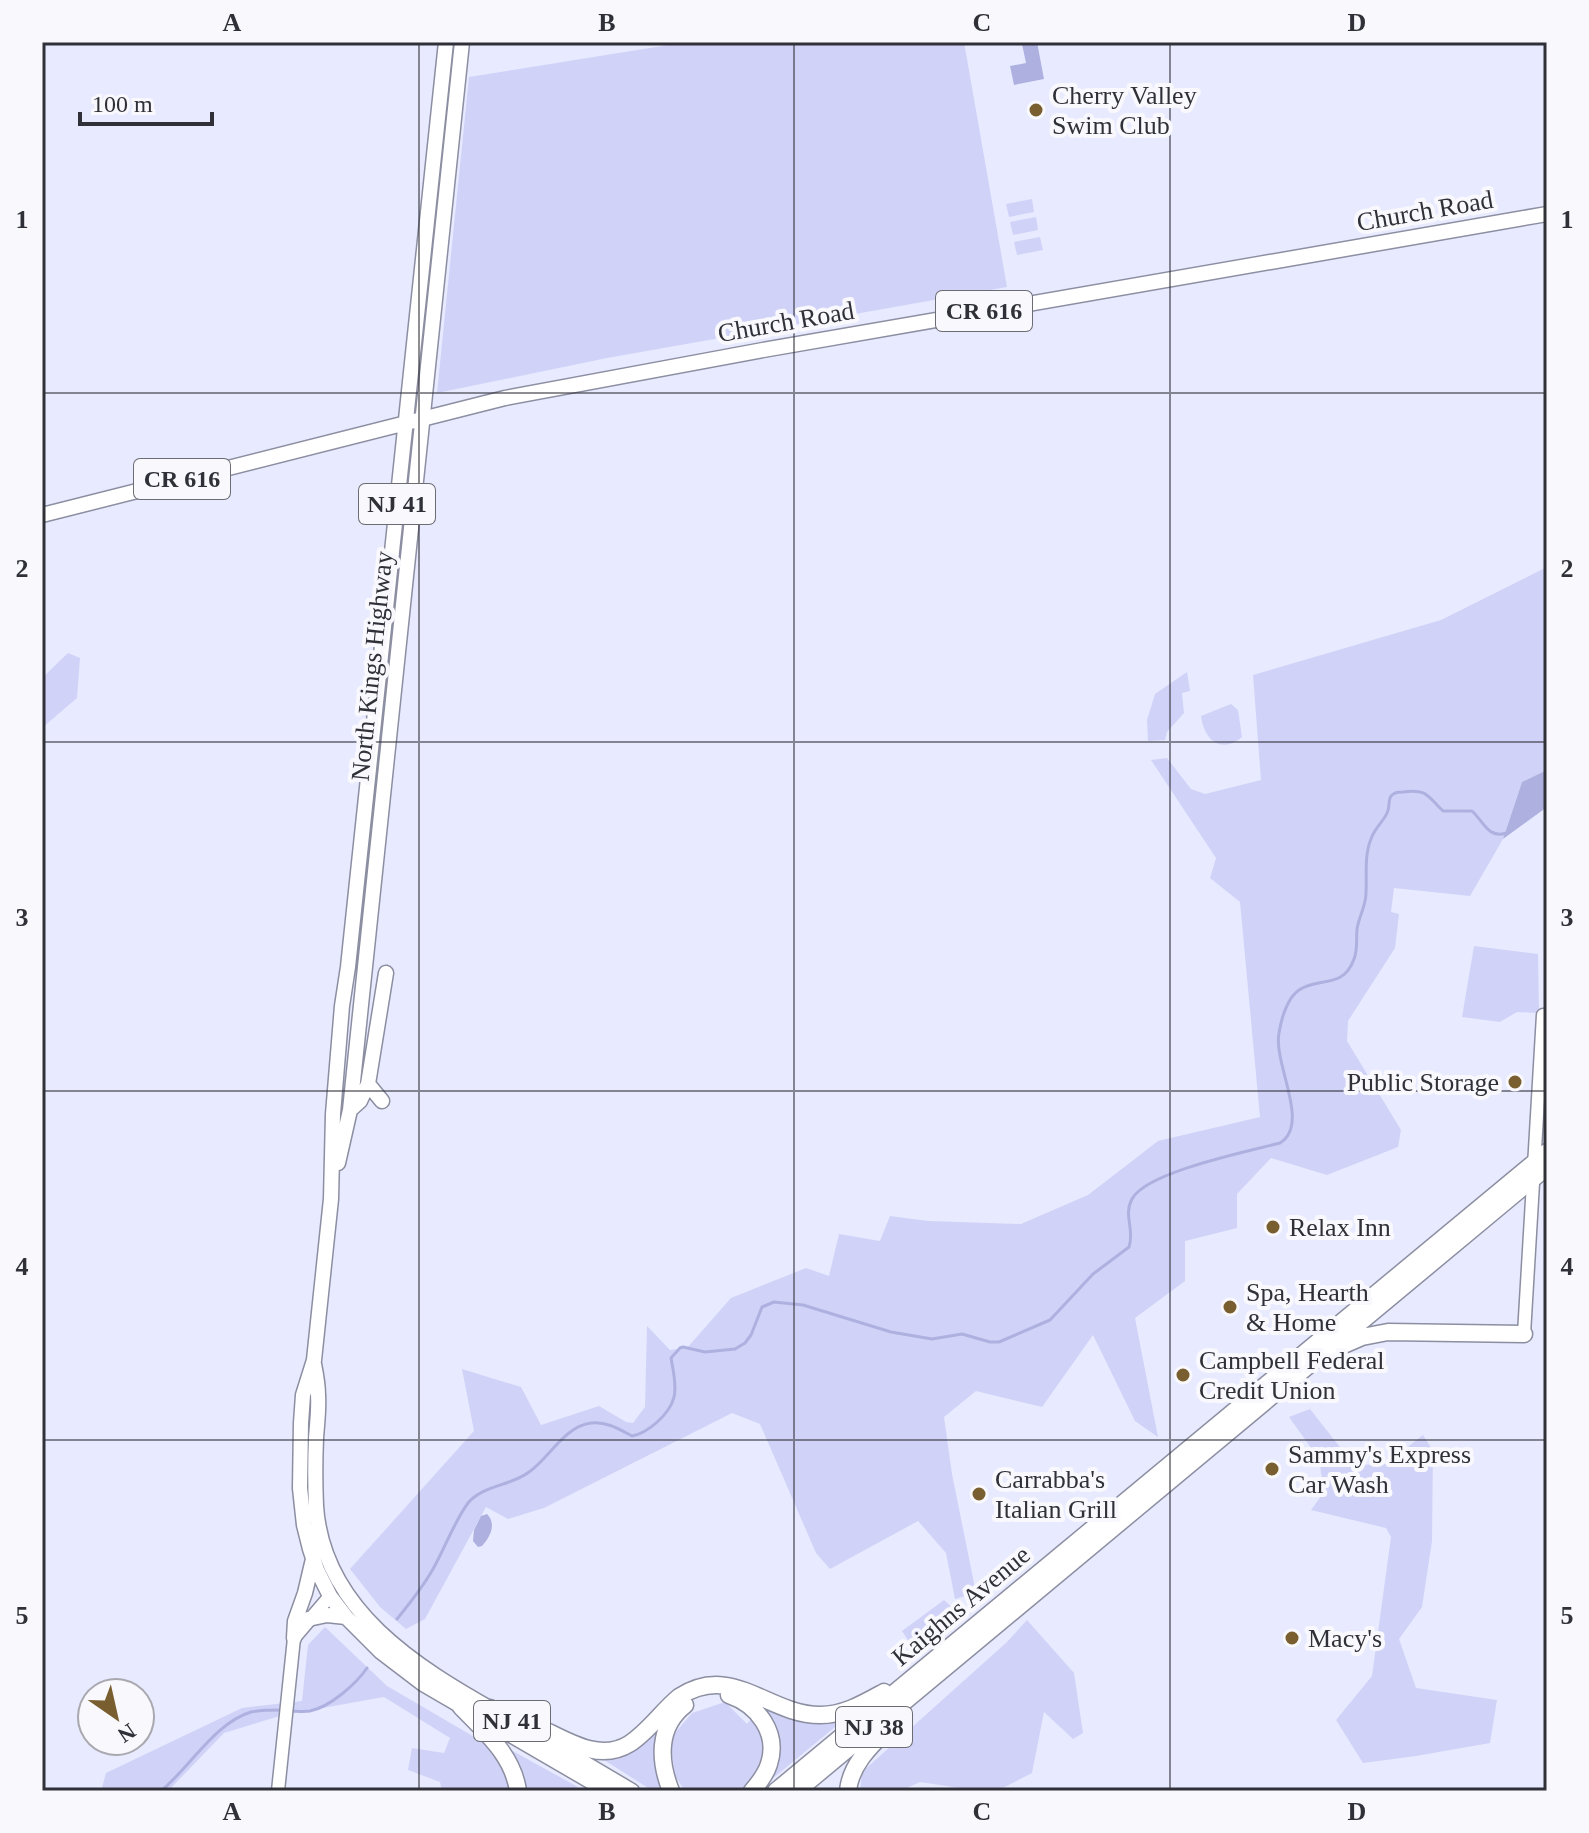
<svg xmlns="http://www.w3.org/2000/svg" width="1589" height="1833" viewBox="0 0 1589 1833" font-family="'Times New Roman',serif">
	<rect width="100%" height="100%" fill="#e8eaff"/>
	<path fill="#d0d3f7" d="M 687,42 L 964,42 L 1007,287 L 607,358 L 437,393 L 469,77 Z
		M 1032,199 L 1034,212 L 1009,217 L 1006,204 Z
		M 1036,217 L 1038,230 L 1013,235 L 1010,222 Z
		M 1040,237 L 1043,250 L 1017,255 L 1014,242 Z
		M 1547,567 L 1547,770 L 1522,782 L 1503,839 L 1470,896 L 1394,888 L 1391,912 L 1399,914 L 1395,948 L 1348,1021 L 1347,1041 L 1401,1130 L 1398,1147 L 1327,1175 L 1271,1158 L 1237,1194 L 1237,1228 L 1185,1241 L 1185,1281 L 1135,1318 L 1158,1437 L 1135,1421 L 1093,1335 L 1042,1407 L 976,1391 L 944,1417 L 952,1474 L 976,1593 L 955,1599 L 946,1553 L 918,1521 L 830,1569 L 816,1553 L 760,1424 L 732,1413 L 544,1508 L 508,1519 L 486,1507 L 425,1619 L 406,1629 L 380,1607 L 350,1569 L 474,1431 L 462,1369 L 521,1387 L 541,1425 L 599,1406 L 626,1422 L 633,1423 L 645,1407 L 647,1326 L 670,1350 L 687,1348 L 731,1298 L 806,1268 L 829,1276 L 839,1234 L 880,1241 L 890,1216 L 928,1221 L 1021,1224 L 1088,1195 L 1158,1141 L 1260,1117 L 1240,902 L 1210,878 L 1216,858 L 1151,760 L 1167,758 L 1191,789 L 1205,794 L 1261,780 L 1253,675 L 1441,620 Z
		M 68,653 L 80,658 L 77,698 L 42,728 L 42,678 Z
		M 1187,672 L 1190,691 L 1182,693 L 1184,713 L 1167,732 L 1165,740 L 1148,741 L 1147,720 L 1155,694 Z
		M 1231,704 L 1238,710 L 1242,737 C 1220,755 1204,739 1201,716 Z
		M 1474,946 L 1538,954 L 1539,1013 L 1517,1012 L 1500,1022 L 1462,1017 Z
		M 1310,1409 L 1354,1465 L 1386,1464 L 1423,1435 L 1433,1451 L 1432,1541 L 1422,1607 L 1399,1639 L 1416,1688 L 1497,1700 L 1490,1743 L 1416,1756 L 1363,1763 L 1336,1720 L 1372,1676 L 1391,1537 L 1386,1528 L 1311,1510 L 1324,1492 L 1319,1459 L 1289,1417 Z
		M 944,1600 L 964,1618 L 918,1655 L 902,1631 Z
		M 1027,1620 L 1074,1673 L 1083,1733 L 1073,1739 L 1044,1712 L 1032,1773 L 997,1791 L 979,1791 L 920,1782 L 900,1791 L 860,1791 L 862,1772 L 1007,1642 Z
		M 325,1627 L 387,1686 L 483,1742 L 508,1776 L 509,1791 L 442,1791 L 440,1782 L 408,1770 L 412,1748 L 444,1753 L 450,1738 L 384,1697 L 283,1715 L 224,1733 L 168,1791 L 101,1791 L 106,1773 L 242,1708 L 302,1701 L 308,1645 Z
		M 725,1702 L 747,1724 L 752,1718 C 755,1724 761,1730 763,1736 C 769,1754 752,1776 743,1791 L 685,1791 L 675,1776 L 670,1739 L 692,1713 Z
		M 765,1706 L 806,1721 L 841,1722 L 772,1779 L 781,1744 Z
		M 659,1730 L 666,1791 L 653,1791 L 604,1760 L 635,1745 Z
		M 509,1749 L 578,1787 L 565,1791 L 523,1791 Z"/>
	<path fill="#aeb1df" d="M 1037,42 L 1044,79 L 1014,85 L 1010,66 L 1026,63 L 1022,44 Z
		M 1547,770 L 1547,807 L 1503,839 L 1522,782 Z
		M 487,1514 C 497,1524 490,1537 482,1546 L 478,1547 L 473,1541 L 474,1530 L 481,1516 Z"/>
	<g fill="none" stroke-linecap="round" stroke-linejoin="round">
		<path stroke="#aeb1df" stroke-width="3" d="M 397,1619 C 410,1603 423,1587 433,1569 C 445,1548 454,1522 468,1503 C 483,1485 511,1486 529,1472 C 549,1458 565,1426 591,1423 C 606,1421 619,1429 632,1436 C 648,1433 670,1414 674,1397 C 677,1386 673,1369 671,1358 L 680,1348 L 683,1347 L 705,1352 L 735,1349 L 745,1343 L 751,1335 L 762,1307 L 774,1302 L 803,1305 L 891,1332 L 932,1339 L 962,1334 L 990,1342 L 999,1342 L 1050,1320 L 1093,1274 L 1129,1247 C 1135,1230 1123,1215 1132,1199 C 1146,1172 1249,1151 1280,1143 C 1311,1124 1273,1064 1279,1033 C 1281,1020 1287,998 1299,990 C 1319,976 1343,990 1354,959 C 1358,949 1356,939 1357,929 C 1359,916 1366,906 1366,893 C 1367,875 1364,856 1371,839 C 1374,829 1383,822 1387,813 C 1390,808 1388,800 1391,796 C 1395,792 1398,792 1403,792 C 1428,789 1427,796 1443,811 L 1472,811 C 1484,822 1488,839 1507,833
			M 290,1711 C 296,1711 303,1712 310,1711 C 330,1707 356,1684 367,1668
			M 161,1791 C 189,1768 216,1722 251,1712 C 261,1710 272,1710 282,1710"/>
		<defs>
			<path id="secondary" d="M 1524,1334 L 1543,1015 L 1547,1016
				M 278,1791 L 294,1638 L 330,1596"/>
			<path id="primary" d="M 446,42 L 348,967 L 342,1006 L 333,1114 L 331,1199 L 314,1360 L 303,1395 L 301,1423 L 300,1488 L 304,1525 L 310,1549 L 317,1570 L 330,1596 L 346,1617 L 381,1652 L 423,1684 L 607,1791
				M 42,515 L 505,398 L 763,350 L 1547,214
				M 368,1084 L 382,1101
				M 350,1110 L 360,1101 L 368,1084 L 386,973
				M 338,1163 L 350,1110 L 462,42
				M 314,1364 C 316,1374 318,1385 318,1395 C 319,1409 317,1424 316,1438 C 315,1461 315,1483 316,1506 C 323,1610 416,1667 498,1713
				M 308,1619 L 327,1615 L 346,1617
				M 294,1638 L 295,1621 L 305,1593 L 313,1559
				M 527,1729 L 632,1791"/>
			<path id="highway" d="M 1339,1347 L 1362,1337 L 1388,1332 L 1524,1334
				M 729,1695 C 758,1705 779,1733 769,1764 C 766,1774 759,1783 752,1791
				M 461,1707 C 485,1732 513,1755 518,1791
				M 490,1708 C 505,1714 521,1719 536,1726 C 565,1739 598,1763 629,1744 C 648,1732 662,1711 679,1697 C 732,1662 768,1715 820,1715 C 844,1715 864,1703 884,1692
				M 671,1791 C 659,1761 657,1727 685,1705
				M 776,1791 L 1547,1152
				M 797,1791 L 1547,1167
				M 848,1791 C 851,1759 880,1738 901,1716"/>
		</defs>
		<use href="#secondary" stroke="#8c8ea1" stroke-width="15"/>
		<use href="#primary" stroke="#8c8ea1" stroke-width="17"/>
		<use href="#highway" stroke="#8c8ea1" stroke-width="19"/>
		<use href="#secondary" stroke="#fff" stroke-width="12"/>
		<use href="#primary" stroke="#fff" stroke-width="14"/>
		<use href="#highway" stroke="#fff" stroke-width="16"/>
	</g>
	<path fill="none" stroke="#303038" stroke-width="2" stroke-opacity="0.55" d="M 419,42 L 419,1791M 794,42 L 794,1791M 1170,42 L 1170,1791M 42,393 L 1547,393M 42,742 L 1547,742M 42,1091 L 1547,1091M 42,1440 L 1547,1440"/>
	<g fill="#795e30" stroke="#f8f8fd" stroke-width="3">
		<circle cx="1036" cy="110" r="8"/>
		<circle cx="1515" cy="1082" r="8"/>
		<circle cx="1273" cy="1227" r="8"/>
		<circle cx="1230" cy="1307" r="8"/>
		<circle cx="1183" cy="1375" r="8"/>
		<circle cx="1272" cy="1469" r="8"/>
		<circle cx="979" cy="1494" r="8"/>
		<circle cx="1292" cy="1638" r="8"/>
	</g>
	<g text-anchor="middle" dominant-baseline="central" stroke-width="8" stroke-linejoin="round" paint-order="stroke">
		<g fill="#f8f8fd" stroke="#6c6c73" stroke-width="2">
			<rect x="936" y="291" width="96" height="40" rx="6"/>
			<rect x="134" y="459" width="96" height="40" rx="6"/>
			<rect x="359" y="484" width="76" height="40" rx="6"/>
			<rect x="474" y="1701" width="76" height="40" rx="6"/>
			<rect x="836" y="1707" width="76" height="40" rx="6"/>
		</g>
		<g font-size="24" font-weight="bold" fill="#303038">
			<text x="984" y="311">CR 616</text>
			<text x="182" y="479">CR 616</text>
			<text x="397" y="504">NJ 41</text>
			<text x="512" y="1721">NJ 41</text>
			<text x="874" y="1727">NJ 38</text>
		</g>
		<g font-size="26" fill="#303038" stroke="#f8f8fd" text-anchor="start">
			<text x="1052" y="95">Cherry Valley<tspan x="1052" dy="30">Swim Club</tspan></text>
			<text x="1499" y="1082" text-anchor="end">Public Storage</text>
			<text x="1289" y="1227">Relax Inn</text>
			<text x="1246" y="1292">Spa, Hearth<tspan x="1246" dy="30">&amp; Home</tspan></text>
			<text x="1199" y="1360">Campbell Federal<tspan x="1199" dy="30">Credit Union</tspan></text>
			<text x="1288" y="1454">Sammy's Express<tspan x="1288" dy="30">Car Wash</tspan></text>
			<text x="995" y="1479">Carrabba's<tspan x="995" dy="30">Italian Grill</tspan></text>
			<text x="1308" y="1638">Macy's</text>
		</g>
		<g font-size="26" fill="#303038" stroke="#f8f8fd">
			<text transform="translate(1425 211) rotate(-10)">Church Road</text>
			<text transform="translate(786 322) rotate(-10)">Church Road</text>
			<text transform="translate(372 666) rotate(-84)">North Kings Highway</text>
			<text transform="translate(961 1606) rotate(-40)">Kaighns Avenue</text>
		</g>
	</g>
	<rect width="1589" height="1833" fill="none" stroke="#f8f8fd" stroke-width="88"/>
	<g transform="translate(116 1717) rotate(146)"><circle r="38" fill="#f8f8fd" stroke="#a8a8ae" stroke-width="2"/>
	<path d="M0-6L14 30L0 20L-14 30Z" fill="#795e30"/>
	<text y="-12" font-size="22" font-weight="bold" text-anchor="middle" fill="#303038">N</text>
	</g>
	<path d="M80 112v12h132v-12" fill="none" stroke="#303038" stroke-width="4"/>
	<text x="92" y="112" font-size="24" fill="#303038" stroke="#f8f8fd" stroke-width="6" paint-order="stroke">100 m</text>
	<rect x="44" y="44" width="1501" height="1745" fill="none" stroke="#303038" stroke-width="3"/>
	<g font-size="26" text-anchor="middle" font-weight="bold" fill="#303038">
		<text x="232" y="31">A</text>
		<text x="607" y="31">B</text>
		<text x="982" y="31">C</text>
		<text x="1357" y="31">D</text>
		<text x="22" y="228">1</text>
		<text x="1567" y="228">1</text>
		<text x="22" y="577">2</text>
		<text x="1567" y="577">2</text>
		<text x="22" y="926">3</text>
		<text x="1567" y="926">3</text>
		<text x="22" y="1275">4</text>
		<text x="1567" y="1275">4</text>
		<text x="22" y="1624">5</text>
		<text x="1567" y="1624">5</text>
		<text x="232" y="1820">A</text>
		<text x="607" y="1820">B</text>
		<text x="982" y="1820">C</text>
		<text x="1357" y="1820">D</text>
	</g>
</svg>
